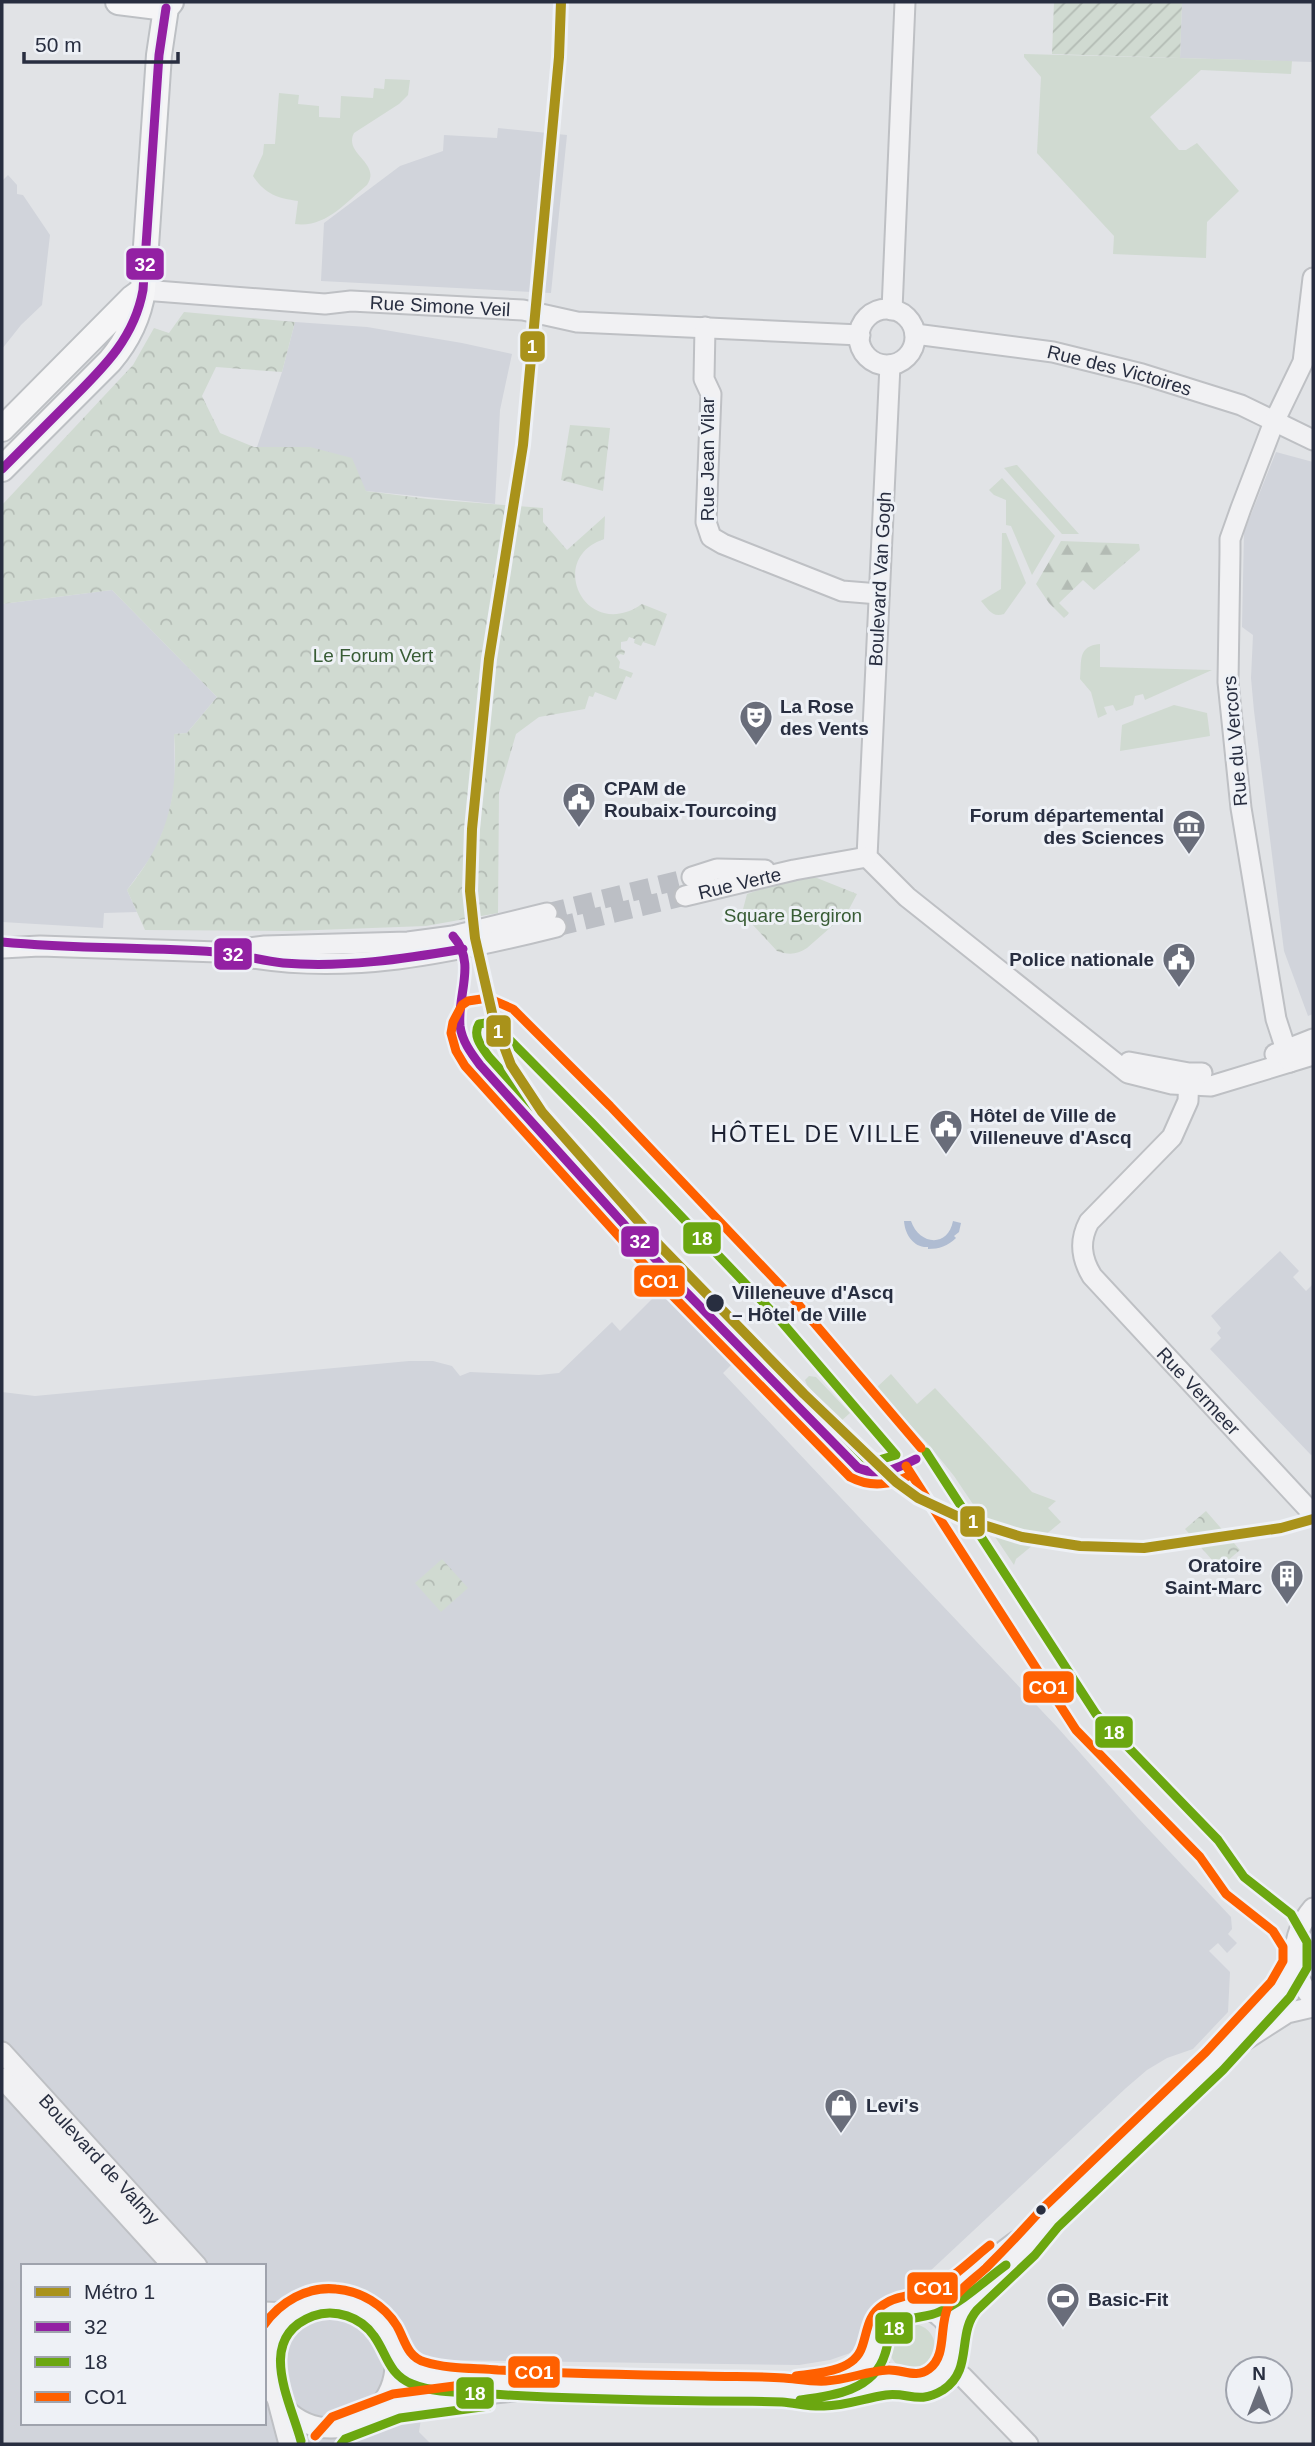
<svg xmlns="http://www.w3.org/2000/svg" width="1315" height="2446" viewBox="0 0 1315 2446" font-family="Helvetica,sans-serif">
	<defs>
		<pattern id="forest-firs" width="22" height="20" patternUnits="userSpaceOnUse" patternTransform="scale(1.75)"><rect width="22" height="20" fill="#d0dad1"/><path d="M5 1l3.5 6h-7zM16 11l3.5 6h-7z" fill="#b3bbb4"/></pattern>
		<pattern id="park-crowns" width="20" height="18" patternUnits="userSpaceOnUse" patternTransform="scale(1.75)"><rect width="20" height="18" fill="#d0dad1"/><path d="M2 6a3 3 0 1 1 6 0M12 15a3 3 0 1 1 6 0" fill="none" stroke="#b3bbb4"/></pattern>
		<pattern id="garden-furrows" width="10" height="10" patternUnits="userSpaceOnUse" patternTransform="scale(1.75)"><rect width="10" height="10" fill="#d0dad1"/><path d="M-1 1l2-2M0 10L10 0M9 11l2-2" fill="none" stroke="#b3bbb4"/></pattern>
	</defs>
	<rect width="100%" height="100%" fill="#e1e3e6"/>
	<path fill="#d1d4db" fill-rule="evenodd" d="M 1182,2 L 1313,2 L 1313,62 L 1180,58 Z
		M 498,128 L 567,135 L 551,293 L 321,281 L 324,223 L 400,166 L 443,151 L 444,135 L 497,138 Z
		M 8,175 L 17,185 L 17,194 L 23,195 L 50,235 L 42,305 L 21,325 L 2,349 L 2,181 Z
		M 295,322 L 367,327 L 462,343 L 512,354 L 500,410 L 495,504 L 366,491 L 310,447 L 257,447 L 282,372 Z
		M 1276,452 L 1313,462 L 1313,1014 L 1308,1016 L 1284,951 L 1254,711 L 1251,678 L 1253,635 L 1242,627 L 1244,532 Z
		M 112,590 L 217,697 L 187,733 L 174,734 L 175,783 L 168,819 L 154,853 L 127,890 L 137,912 L 104,913 L 103,928 L 2,922 L 2,604 Z
		M 1280,1251 L 1299,1271 L 1293,1277 L 1306,1291 L 1313,1284 L 1313,1454 L 1311,1455 L 1210,1349 L 1221,1338 L 1217,1333 L 1221,1328 L 1211,1316 Z
		M 668,1283 L 738,1358 L 723,1373 L 1058,1728 L 1138,1818 L 1231,1917 L 1232,1929 L 1228,1934 L 1237,1943 L 1227,1953 L 1218,1943 L 1209,1951 L 1230,1972 L 1228,2012 L 1193,2049 L 1167,2058 L 1147,2070 L 1126,2088 L 913,2287 L 889,2298 L 867,2337 L 856,2351 L 830,2360 L 799,2365 L 430,2360 L 419,2432 L 431,2444 L 2,2444 L 2,1392 L 35,1396 L 409,1361 L 433,1361 L 452,1366 L 460,1376 L 470,1372 L 539,1375 L 559,1373 L 612,1322 L 620,1331 ZM 23,2266 L 264,2266 L 264,2423 L 23,2423 Z"/>
	<path fill="#d0dad1" d="M 1024,54 L 1292,61 L 1291,74 L 1201,70 L 1150,117 L 1179,150 L 1186,150 L 1197,143 L 1239,191 L 1207,222 L 1206,258 L 1113,254 L 1114,236 L 1037,153 L 1041,77 L 1024,57 Z
		M 385,79 L 410,80 L 408,95 L 399,104 L 354,133 C 343,154 382,163 367,185 C 345,203 326,228 295,224 L 298,201 C 277,198 265,194 253,176 L 263,154 L 264,144 L 275,144 L 279,93 L 299,95 L 298,104 L 319,106 L 319,117 L 340,118 L 341,96 L 373,98 L 374,88 L 384,89 Z
		M 1016,465 L 1017,465 L 1079,534 L 1062,534 L 1004,468 Z
		M 1002,478 L 1055,536 L 1032,575 L 1011,526 L 1006,525 L 1006,500 L 994,495 L 989,490 Z
		M 1002,533 L 1006,533 L 1026,583 L 1004,614 C 992,618 988,609 981,601 L 1001,589 Z
		M 1100,644 L 1100,667 L 1212,670 L 1145,700 L 1143,694 L 1135,696 L 1133,705 L 1116,711 L 1113,705 L 1104,707 L 1107,714 L 1098,718 L 1091,692 L 1080,679 C 1082,661 1077,646 1100,644 Z
		M 1174,705 L 1207,713 L 1210,736 L 1120,751 L 1122,725 Z
		M 891,1374 L 917,1404 L 935,1388 L 1032,1492 L 1056,1501 L 1048,1508 L 1061,1522 L 1016,1559 L 1014,1565 L 954,1476 L 929,1445 L 876,1388 Z
		M 809,1376 L 816,1377 L 850,1413 L 840,1422 L 807,1385 L 805,1380 Z
		M889 2347a23 23 0 1 1 46 0a23 23 0 1 1-46 0Z"/>
	<path fill="url(#forest-firs)" d="M 1061,541 L 1139,544 L 1140,550 L 1094,590 L 1083,580 L 1059,603 L 1069,613 L 1064,618 L 1049,603 L 1036,584 Z"/>
	<path fill="url(#park-crowns)" d="M 184,312 L 295,322 L 282,372 L 216,367 L 202,396 L 220,433 L 254,447 L 310,447 L 352,458 L 366,491 L 428,499 L 543,508 L 543,522 L 567,550 L 605,516 L 604,539 C 545,559 586,643 642,604 L 667,614 L 655,646 L 643,642 L 641,646 L 634,643 L 635,639 L 629,637 L 627,641 L 621,642 L 621,649 L 625,651 L 624,655 L 620,654 L 616,656 L 620,662 L 619,668 L 633,673 L 631,678 L 626,676 L 616,700 L 595,692 L 593,697 L 589,696 L 585,709 L 539,717 L 516,734 L 499,793 L 498,913 L 426,926 L 291,931 L 145,930 L 127,890 C 167,842 179,796 174,734 L 187,733 L 217,697 L 112,590 L 2,604 L 2,505 L 133,365 L 154,328 L 169,333 Z
		M 570,425 L 610,428 L 603,491 L 561,480 Z
		M 798,877 L 817,878 L 857,894 L 847,913 L 807,948 C 797,955 788,955 777,951 L 742,913 L 747,894 Z
		M 1206,1511 L 1240,1550 L 1219,1568 L 1185,1529 Z
		M 442,1559 L 468,1588 L 441,1612 L 415,1583 Z"/>
	<path fill="url(#garden-furrows)" d="M 1054,2 L 1182,2 L 1180,58 L 1052,54 Z"/>
	<path fill="#afbcd2" d="M 904,1221 L 911,1221 C 919,1245 948,1248 953,1221 L 961,1223 L 959,1232 L 954,1236 L 956,1238 C 948,1246 939,1249 928,1249 L 928,1247 C 914,1248 905,1235 904,1221 Z"/>
	<g fill="none" stroke-linecap="round" stroke-linejoin="round">
		<path stroke="#bcbfc5" stroke-width="19" stroke-dasharray="19 10" stroke-linecap="butt" d="M 547,913 L 692,877
			M 556,927 L 685,896"/>
		<defs>
			<g id="minor">
				<path id="s1" d="M 143,290 L 325,304 L 351,301 L 523,310 L 577,322 L 860,335"/>
				<circle cx="887" cy="337" r="28"/>
				<path d="M 892,310 L 905,2"/>
				<path d="M 705,327 L 704,379 L 711,394 L 706,522 L 711,537 L 723,544 L 842,591 L 879,594"/>
				<path id="s2" d="M 915,334 L 1053,352 L 1142,374 L 1241,405 L 1313,440"/>
				<path d="M 890,365 L 867,857 L 907,897 L 1128,1073 L 1172,1084 L 1211,1086 L 1313,1055"/>
				<path d="M 692,877 L 717,869 L 765,870"/>
				<path id="s3" d="M 685,896 L 794,870 L 867,857"/>
				<path d="M 2,948 L 40,946 L 218,952 L 265,946 L 408,942 L 453,936 L 547,913"/>
				<path d="M 236,955 C 344,977 452,953 556,927"/>
				<path d="M 1275,1054 L 1313,1039"/>
				<path d="M 1129,1062 L 1189,1073 L 1202,1073"/>
				<path d="M 1290,1062 L 1276,1019 L 1241,808 L 1228,682 L 1230,552 L 1230,539 L 1241,508 L 1274,422 L 1303,362 L 1313,278"/>
				<path id="s4" d="M 1189,1074 L 1188,1101 L 1172,1137 L 1089,1222 C 1079,1241 1081,1258 1092,1276 L 1313,1514"/>
				<path d="M 1313,1908 C 1290,1935 1288,1972 1313,1999"/>
				<path d="M 1245,2040 L 1287,2013 L 1313,2007"/>
				<path id="s5" d="M 2,2052 L 197,2266"/>
				<path d="M 2,2078 L 173,2266"/>
				<circle cx="331" cy="2364" r="64"/>
				<path d="M 913,2307 C 954,2298 983,2265 1017,2241"/>
				<circle cx="914" cy="2347" r="40"/>
				<path d="M 264,2312 L 292,2313"/>
				<path d="M 953,2340 L 954,2326 L 960,2311 L 1026,2246 L 1049,2219 L 1215,2061 L 1281,1989 L 1295,1964"/>
				<path d="M 394,2353 L 408,2368 L 424,2375 L 557,2386 L 781,2390 L 823,2394 L 850,2391 L 895,2382"/>
				<path d="M 948,2366 L 963,2377 L 1028,2444"/>
				<path d="M 821,2384 C 844,2380 862,2372 874,2352"/>
				<path d="M 278,2402 L 289,2444"/>
				<path d="M 372,2416 C 417,2397 466,2396 514,2391"/>
			</g>
			<path id="major" d="M 118,2 L 166,8
				M 2,429 L 132,298 L 143,290
				M 2,469 L 110,361 C 127,341 139,317 143,290 L 159,55 L 166,8 L 171,2"/>
		</defs>
		<use href="#minor" stroke="#bec0c4" stroke-width="23"/>
		<use href="#major" stroke="#bdc0c4" stroke-width="28"/>
		<use href="#minor" stroke="#f1f1f3" stroke-width="19"/>
		<use href="#major" stroke="#f5f5f6" stroke-width="24"/>
		<defs>
			<path id="bus-1" d="M 2,469 C 24,447 45,426 67,404 C 101,370 134,340 143,290 L 159,55 L 166,8
				M 453,936 C 477,963 457,994 460,1026 C 462,1041 471,1053 480,1065 L 678,1284 L 858,1468 C 880,1477 896,1469 916,1459
				M 2,942 C 73,949 144,947 215,952 C 238,953 260,961 283,963 C 343,968 404,959 463,949"/>
			<path id="bus-2" d="M 486,1023 L 498,1028 L 592,1123 L 780,1320 L 896,1455 L 879,1460 L 865,1458 L 687,1276 L 489,1057 C 482,1047 472,1036 479,1024 Z
				M 800,2400 C 832,2396 874,2391 885,2354 C 889,2344 887,2332 897,2325 C 909,2316 926,2318 939,2312 C 964,2301 984,2281 1006,2265
				M 301,2441 C 290,2400 255,2338 313,2316 C 335,2308 361,2317 374,2336 C 387,2354 388,2374 412,2384 C 436,2394 465,2392 491,2394 C 563,2399 635,2400 708,2401 C 732,2401 757,2401 782,2402 C 796,2403 810,2407 824,2406 C 846,2406 865,2398 886,2395 C 909,2392 918,2405 943,2390 C 974,2370 956,2334 977,2310 L 1035,2255 L 1058,2227 L 1223,2070 L 1290,1997 L 1307,1968 L 1307,1942 L 1291,1914 L 1244,1877 L 1218,1840 L 1096,1714 L 926,1452
				M 341,2444 L 345,2439 L 400,2418 L 489,2406"/>
			<path id="bus-3" d="M 911,1475 C 890,1485 871,1488 850,1477 L 669,1292 L 465,1066 L 456,1051 L 451,1033 L 453,1022 L 462,1005 L 468,1001 L 488,998 L 513,1009 L 610,1106 L 798,1304 L 921,1448
				M 264,2325 C 280,2302 307,2286 336,2289 C 361,2291 384,2305 397,2326 C 405,2340 407,2357 425,2362 C 447,2369 474,2368 498,2370 C 567,2374 635,2375 704,2376 C 731,2377 757,2376 784,2378 C 797,2379 812,2382 826,2381 C 847,2380 867,2371 888,2370 C 902,2369 916,2379 929,2369 C 948,2355 938,2325 949,2305 C 957,2291 974,2279 986,2268 C 1005,2249 1023,2230 1041,2210 L 1206,2052 L 1271,1982 L 1283,1961 L 1283,1947 L 1273,1931 L 1226,1894 L 1200,1857 L 1076,1730 L 906,1466
				M 796,2376 C 818,2373 854,2372 862,2347 C 868,2330 867,2316 883,2305 C 897,2295 914,2296 929,2290 C 952,2280 971,2260 990,2245
				M 315,2436 L 332,2417 L 393,2394 L 485,2382"/>
		</defs>
		<use href="#bus-1" stroke="#eef1f6" stroke-width="14"/>
		<use href="#bus-2" stroke="#eef1f6" stroke-width="14"/>
		<use href="#bus-3" stroke="#eef1f6" stroke-width="14"/>
		<use href="#bus-1" stroke="#9320a3" stroke-width="9"/>
		<use href="#bus-2" stroke="#6ba710" stroke-width="9"/>
		<use href="#bus-3" stroke="#ff6000" stroke-width="9"/>
		<defs>
			<path id="metro-1" d="M 561,2 L 559,57 L 523,445 L 489,659 L 472,829 L 470,891 L 475,938 L 493,1017 L 511,1065 L 542,1112 L 660,1246 L 804,1394 L 896,1482 L 918,1498 L 961,1518 L 1022,1537 L 1080,1546 L 1144,1548 L 1281,1528 L 1313,1519"/>
		</defs>
		<use href="#metro-1" stroke="#eef1f6" stroke-width="16"/>
		<use href="#metro-1" stroke="#a9921a" stroke-width="10"/>
	</g>
	<defs>
		<symbol id="theatre-pin" viewBox="-11 -11 22 30"><path d="M0 17L-7.5 6A9.5 9.5 0 1 1 7.5 6Z" fill="#696d7a" stroke="#eef1f6"/><path d="M-5-5.5Q0-4 5-5.5V0Q5 5 0 6Q-5 5-5 0ZM-3.3-2.5H-1v1.5H-3.3ZM1-2.5H3.3v1.5H1ZM-2.8 1Q0 5.5 2.8 1Z" fill="#fff"/></symbol>
		<symbol id="civic-pin" viewBox="-11 -11 22 30"><path d="M0 17L-7.5 6A9.5 9.5 0 1 1 7.5 6Z" fill="#696d7a" stroke="#eef1f6"/><path d="M-.6-6.5H3V-4.5H.6V-3L4-1V1h2V6H-6V1h2V-1L-.6-3ZM-1.2 2.5V6h2.4V2.5Z" fill="#fff"/></symbol>
		<symbol id="museum-pin" viewBox="-11 -11 22 30"><path d="M0 17L-7.5 6A9.5 9.5 0 1 1 7.5 6Z" fill="#696d7a" stroke="#eef1f6"/><path d="M0-6L6-3V-2H-6V-3ZM-5-1h2V3h-2ZM-1-1h2V3h-2ZM3-1h2V3H3ZM-6 4H6V6H-6Z" fill="#fff"/></symbol>
		<symbol id="building-pin" viewBox="-11 -11 22 30"><path d="M0 17L-7.5 6A9.5 9.5 0 1 1 7.5 6Z" fill="#696d7a" stroke="#eef1f6"/><path d="M-4-6H4V6H1V3H-1V6H-4ZM-2.5-4.3h1.7v1.8h-1.7ZM.8-4.3h1.7v1.8H.8ZM-2.5-1h1.7V.8h-1.7ZM.8-1h1.7V.8H.8Z" fill="#fff"/></symbol>
		<symbol id="shop-pin" viewBox="-11 -11 22 30"><path d="M0 17L-7.5 6A9.5 9.5 0 1 1 7.5 6Z" fill="#696d7a" stroke="#eef1f6"/><path d="M-5-2.5h2.3a2.7 3.5 0 0 1 5.4 0H5L5.5 6h-11ZM-1.5-2.5h3a1.5 2.3 0 0 0-3 0Z" fill="#fff"/></symbol>
		<symbol id="stadium-pin" viewBox="-11 -11 22 30"><path d="M0 17L-7.5 6A9.5 9.5 0 1 1 7.5 6Z" fill="#696d7a" stroke="#eef1f6"/><path d="M0-5a6.5 5 0 1 0 0 10a6.5 5 0 1 0 0-10ZM-3.5-1.8h7v3.6h-7Z" fill="#fff"/></symbol>
	</defs>
	<g fill-rule="evenodd">
		<use href="#theatre-pin" x="737" y="698" width="38" height="52"/>
		<use href="#civic-pin" x="560" y="780" width="38" height="52"/>
		<use href="#museum-pin" x="1170" y="807" width="38" height="52"/>
		<use href="#civic-pin" x="1160" y="940" width="38" height="52"/>
		<use href="#civic-pin" x="927" y="1107" width="38" height="52"/>
		<use href="#building-pin" x="1268" y="1557" width="38" height="52"/>
		<use href="#shop-pin" x="822" y="2086" width="38" height="52"/>
		<use href="#stadium-pin" x="1044" y="2280" width="38" height="52"/>
	</g>
	<g fill="#282e40" stroke="#eef1f6" stroke-width="2.5">
		<circle cx="715" cy="1303" r="10"/>
		<circle cx="1041" cy="2210" r="6"/>
	</g>
	<g text-anchor="middle" dominant-baseline="central" stroke-width="6" stroke-linejoin="round" paint-order="stroke">
		<g font-size="19" fill="#282e40" stroke="#eef1f6">
			<text stroke="none"><textPath href="#s1" startOffset="298">Rue Simone Veil</textPath></text>
			<text stroke="none"><textPath href="#s2" startOffset="208">Rue des Victoires</textPath></text>
			<text transform="translate(707 459) rotate(-90)">Rue Jean Vilar</text>
			<text transform="translate(880 579) rotate(-87)">Boulevard Van Gogh</text>
			<text transform="translate(1235 741) rotate(-95)">Rue du Vercors</text>
			<text stroke="none"><textPath href="#s3" startOffset="56">Rue Verte</textPath></text>
			<text stroke="none"><textPath href="#s4" startOffset="399">Rue Vermeer</textPath></text>
			<text stroke="none"><textPath href="#s5" startOffset="145">Boulevard de Valmy</textPath></text>
		</g>
		<g font-size="19" fill="#385c35" stroke="#eef1f6">
			<text x="373" y="655">Le Forum Vert</text>
			<text x="793" y="915">Square Bergiron</text>
		</g>
		<g font-size="19" font-weight="bold" fill="#282e40" stroke="#eef1f6" text-anchor="start">
			<text x="780" y="706">La Rose<tspan x="780" dy="22">des Vents</tspan></text>
			<text x="604" y="788">CPAM de<tspan x="604" dy="22">Roubaix-Tourcoing</tspan></text>
			<text x="1164" y="815" text-anchor="end">Forum départemental<tspan x="1164" dy="22">des Sciences</tspan></text>
			<text x="1154" y="959" text-anchor="end">Police nationale</text>
			<text x="970" y="1115">Hôtel de Ville de<tspan x="970" dy="22">Villeneuve d'Ascq</tspan></text>
			<text x="1262" y="1565" text-anchor="end">Oratoire<tspan x="1262" dy="22">Saint-Marc</tspan></text>
			<text x="866" y="2105">Levi's</text>
			<text x="1088" y="2299">Basic-Fit</text>
		</g>
		<g font-size="19" font-weight="bold" fill="#282e40" stroke="#eef1f6" text-anchor="start">
			<text x="732" y="1292">Villeneuve d'Ascq<tspan x="732" dy="22">– Hôtel de Ville</tspan></text>
		</g>
		<g font-size="23" letter-spacing="2" fill="#1a1f30" stroke="#eef1f6">
			<text x="816" y="1134">HÔTEL DE VILLE</text>
		</g>
	</g>
	<g stroke="#eef1f6" stroke-width="2.5">
		<rect x="125" y="247" width="40" height="34" rx="7" fill="#9320a3"/>
		<rect x="519" y="330" width="27" height="33" rx="7" fill="#a9921a"/>
		<rect x="213" y="937" width="40" height="34" rx="7" fill="#9320a3"/>
		<rect x="485" y="1014" width="27" height="34" rx="7" fill="#a9921a"/>
		<rect x="682" y="1221" width="40" height="34" rx="7" fill="#6ba710"/>
		<rect x="620" y="1225" width="40" height="33" rx="7" fill="#9320a3"/>
		<rect x="633" y="1264" width="53" height="34" rx="7" fill="#ff6000"/>
		<rect x="959" y="1505" width="27" height="33" rx="7" fill="#a9921a"/>
		<rect x="1022" y="1670" width="53" height="34" rx="7" fill="#ff6000"/>
		<rect x="1094" y="1715" width="40" height="34" rx="7" fill="#6ba710"/>
		<rect x="906" y="2271" width="53" height="34" rx="7" fill="#ff6000"/>
		<rect x="874" y="2311" width="40" height="34" rx="7" fill="#6ba710"/>
		<rect x="507" y="2355" width="54" height="34" rx="7" fill="#ff6000"/>
		<rect x="455" y="2376" width="40" height="34" rx="7" fill="#6ba710"/>
	</g>
	<g font-size="19" text-anchor="middle" font-weight="bold" fill="#fff">
		<text x="145" y="271">32</text>
		<text x="532" y="353">1</text>
		<text x="233" y="961">32</text>
		<text x="498" y="1038">1</text>
		<text x="702" y="1245">18</text>
		<text x="640" y="1248">32</text>
		<text x="659" y="1288">CO1</text>
		<text x="973" y="1528">1</text>
		<text x="1048" y="1694">CO1</text>
		<text x="1114" y="1739">18</text>
		<text x="933" y="2295">CO1</text>
		<text x="894" y="2335">18</text>
		<text x="534" y="2379">CO1</text>
		<text x="475" y="2400">18</text>
	</g>
	<rect width="1315" height="2446" fill="none" stroke="#282e40" stroke-width="7"/>
	<rect x="21" y="2264" width="245" height="161" fill="#eef1f6" stroke="#9fa3ad" stroke-width="2"/>
	<rect x="35" y="2287" width="35" height="10" fill="#a9921a" stroke="#9fa3ad" stroke-width="2"/>
	<text x="84" y="2299" font-size="21" fill="#282e40">Métro 1</text>
	<rect x="35" y="2322" width="35" height="10" fill="#9320a3" stroke="#9fa3ad" stroke-width="2"/>
	<text x="84" y="2334" font-size="21" fill="#282e40">32</text>
	<rect x="35" y="2357" width="35" height="10" fill="#6ba710" stroke="#9fa3ad" stroke-width="2"/>
	<text x="84" y="2369" font-size="21" fill="#282e40">18</text>
	<rect x="35" y="2392" width="35" height="10" fill="#ff6000" stroke="#9fa3ad" stroke-width="2"/>
	<text x="84" y="2404" font-size="21" fill="#282e40">CO1</text>
	<g transform="translate(1259 2390)"><circle r="33" fill="#eef1f6" stroke="#9fa3ad" stroke-width="2"/>
	<path d="M0-5L12 26L0 18L-12 26Z" fill="#696d7a"/>
	<text y="-10" font-size="19" font-weight="bold" text-anchor="middle" fill="#282e40">N</text>
	</g>
	<path d="M24 52v10h154v-10" fill="none" stroke="#282e40" stroke-width="3.5"/>
	<text x="35" y="52" font-size="21" fill="#282e40" stroke="#eef1f6" stroke-width="5" paint-order="stroke">50 m</text>
</svg>
